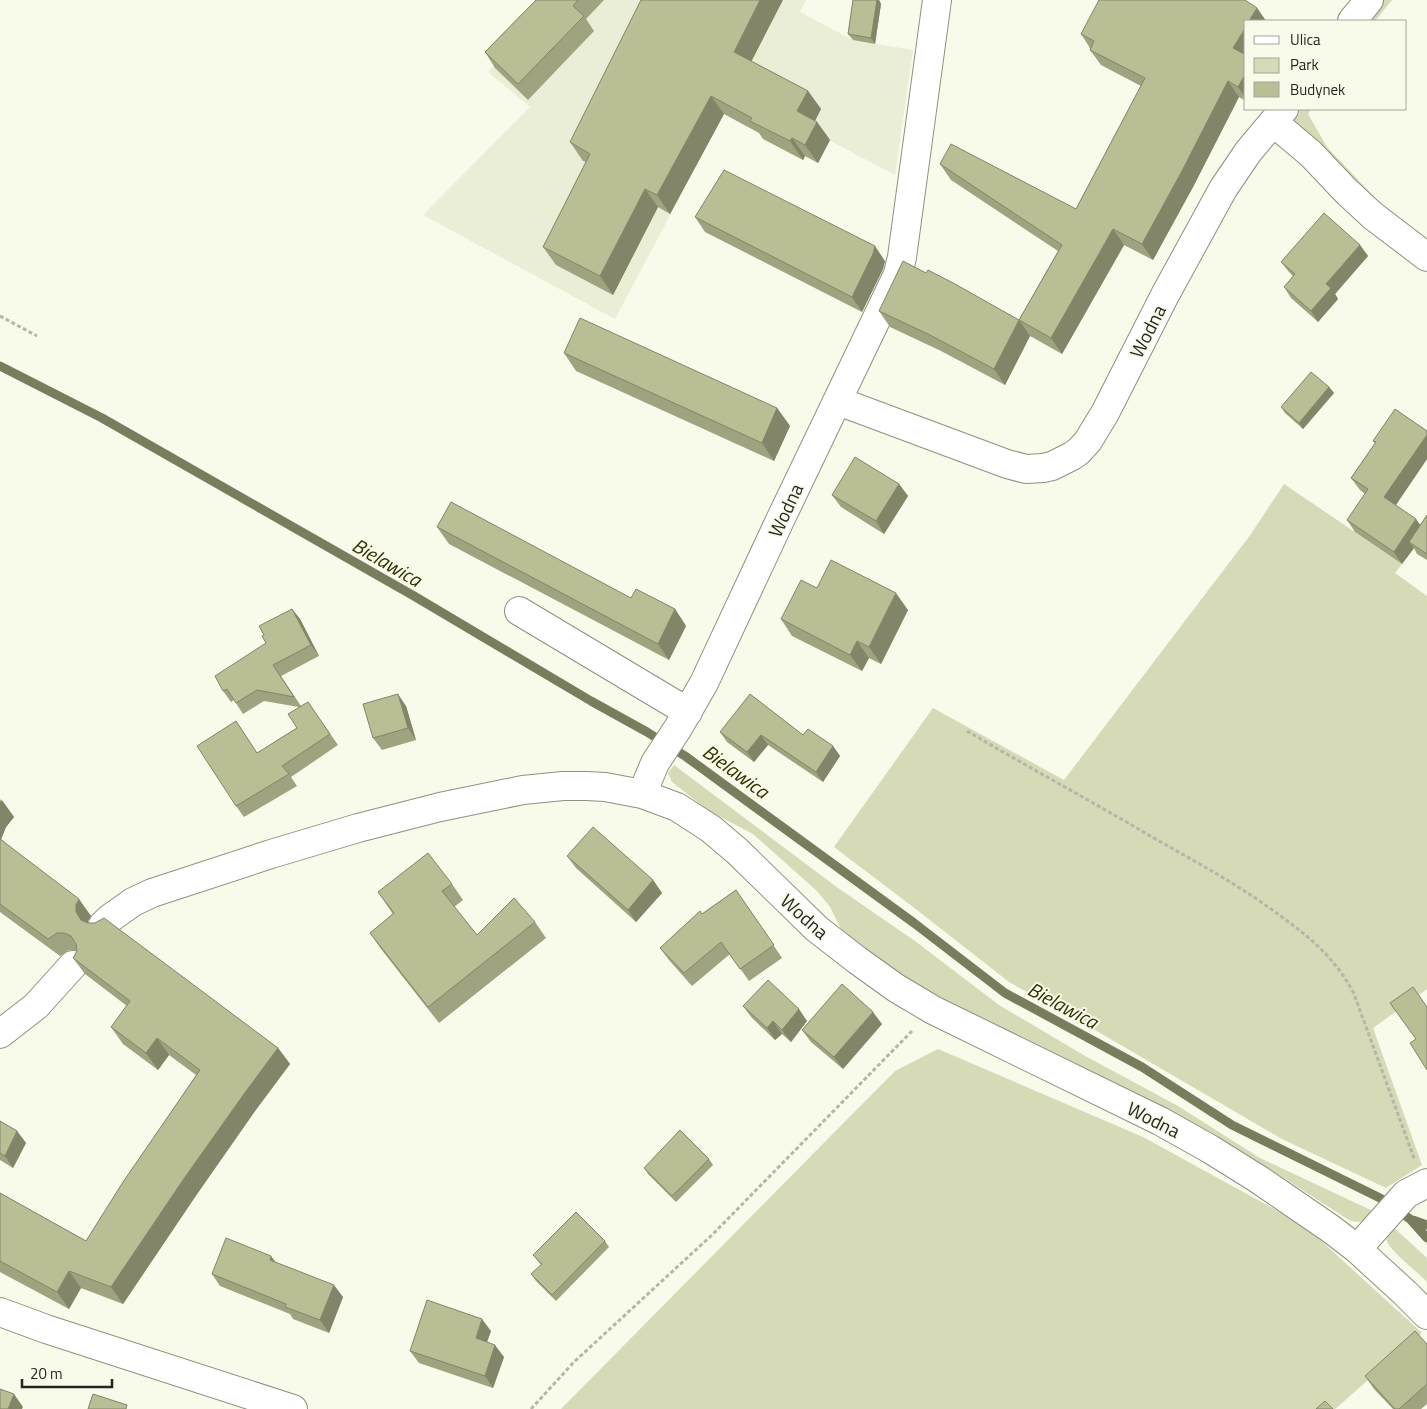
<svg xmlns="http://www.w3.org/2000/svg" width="1427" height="1409" viewBox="0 0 1427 1409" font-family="'Titillium Web',sans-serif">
	<rect width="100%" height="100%" fill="#f8faea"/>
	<path fill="#ebeed6" d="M 559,0 L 806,0 L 800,12 L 853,40 L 913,50 L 895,175 L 736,91 L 615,319 L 423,215 L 530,107 L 488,72 Z"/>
	<path fill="#d6dab7" d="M 1379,0 L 1392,0 L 1375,21 L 1364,21 Z
		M 1300,109 L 1311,109 L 1308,114 L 1327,147 L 1380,203 L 1401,222 L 1398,225 L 1295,125 L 1294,115 Z
		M 1284,484 L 1402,564 L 1395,573 L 1427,596 L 1427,989 L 1373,1028 L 1422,1165 L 1386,1188 L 1282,1139 L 1083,1023 L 1009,982 L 917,910 L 834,847 L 933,708 L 1064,780 L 1251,534 Z
		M 674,765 L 838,888 L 915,941 L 999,1005 L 1087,1057 L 1178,1106 L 1260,1158 L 1375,1212 C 1366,1219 1361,1225 1349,1220 L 1240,1150 L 1212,1133 L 952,1004 L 908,979 L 846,935 L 841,929 L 830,907 L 817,891 L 753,834 L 709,811 L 672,782 L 668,773 Z
		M 938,1049 L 1143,1137 L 1305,1226 L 1422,1333 L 1335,1409 L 561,1409 L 895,1071 Z
		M 1392,1226 L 1427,1258 L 1427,1282 C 1419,1273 1390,1251 1387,1241 C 1386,1235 1389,1231 1392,1226 Z"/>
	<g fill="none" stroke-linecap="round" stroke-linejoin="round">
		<path stroke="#7a7c5e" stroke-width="9" d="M 0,366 L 102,418 L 414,596 L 591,701 L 647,732 L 685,756 L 914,923 L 1005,993 L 1142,1067 L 1232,1125 L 1380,1198 L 1410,1219 L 1427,1238
			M 1413,1220 L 1427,1225"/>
		<defs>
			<path id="minor" d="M 1352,21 L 1369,0
				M 1273,122 L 1311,154 L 1346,191 L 1373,216 L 1427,257
				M 838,401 L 1007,464 L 1026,469 L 1043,468 L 1052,466 L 1072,456 L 1079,451 L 1088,441 L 1105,413 L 1165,295 L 1223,189 L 1248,152 L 1284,109
				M 519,611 L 688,712
				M 642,794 L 655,763 L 678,728 L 704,683 L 782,516 L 898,274 L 902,257 L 937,0
				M 103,925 L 109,919 L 133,902 L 152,893 L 271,854 L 358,828 L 440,807 L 523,790 L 563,786 L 587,786 L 605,787 L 642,794 L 677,807 L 711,829 L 737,851 L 817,929 L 857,960 L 896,988 L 933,1010 L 1160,1121 L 1210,1149 L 1258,1179 L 1331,1229 L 1357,1249 L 1405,1293 L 1427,1315
				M 0,1034 L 36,1006 L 73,965
				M 1357,1249 L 1406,1194 L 1427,1183
				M 0,1312 L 46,1329 L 293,1409"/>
		</defs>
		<use href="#minor" stroke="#8e9081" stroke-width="30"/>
		<path stroke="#b5b6a9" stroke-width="3" stroke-dasharray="4 2.5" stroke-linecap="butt" d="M 0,316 L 37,336
			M 967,731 C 1028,767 1091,801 1152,837 C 1196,862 1241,886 1282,917 C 1312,939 1336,959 1354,994 L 1414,1158
			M 531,1409 L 574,1362 L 713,1234 L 912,1031"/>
		<use href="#minor" stroke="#fff" stroke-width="28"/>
	</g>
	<path fill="#a0a37f" d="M 536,0 L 604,0 L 586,19 L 594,31 L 528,100 L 495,68 L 485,52 Z
		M 853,0 L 879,0 L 881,4 L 875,44 L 853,40 L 848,34 Z
		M 1257,8 L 1266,21 L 1246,21 L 1246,101 L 1239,97 L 1193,187 L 1153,260 L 1124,245 L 1062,354 L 1030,336 L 1005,385 L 941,351 L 890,327 L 879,311 L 1019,320 L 1058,251 L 951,180 L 940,164 L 1076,209 L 1141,86 L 1101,65 L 1090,50 L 1090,48 L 1081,34 Z
		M 751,61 L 808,91 L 821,109 L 815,121 L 817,122 L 830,140 L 818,163 L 805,156 L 803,160 L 763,139 L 759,133 L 724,114 L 670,214 L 658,207 L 613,295 L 556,265 L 543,247 L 586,162 L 583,161 L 570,142 Z
		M 695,217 L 885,261 L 883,269 L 862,312 L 705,232 Z
		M 1360,245 L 1368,256 L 1335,294 L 1338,299 L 1318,322 L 1291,298 L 1284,287 L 1293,276 L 1289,272 L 1281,262 Z
		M 564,353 L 777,408 L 790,426 L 774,461 L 576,371 Z
		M 1329,387 L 1334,393 L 1303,429 L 1285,413 L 1281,407 Z
		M 1427,431 L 1427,459 L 1396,505 L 1420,525 L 1427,515 L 1427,560 L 1417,554 L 1414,548 L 1402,564 L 1355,532 L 1347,520 L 1365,494 L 1360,490 L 1351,478 L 1375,443 L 1373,441 Z
		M 899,484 L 908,496 L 884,534 L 841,507 L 832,495 Z
		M 437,527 L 631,598 L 675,609 L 686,626 L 669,660 L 449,544 Z
		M 817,588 L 908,610 L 881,664 L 869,658 L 862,671 L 792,636 L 781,619 Z
		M 292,609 L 300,619 L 319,656 L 281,676 L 301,706 L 308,702 L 338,745 L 291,777 L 297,786 L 244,817 L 236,806 L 236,721 L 257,753 L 297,728 L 299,707 L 264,701 L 243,714 L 234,700 L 231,702 L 223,691 L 266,643 L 264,635 Z
		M 406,706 L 416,740 L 382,750 L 373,738 Z
		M 720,732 L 803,735 L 833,746 L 840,756 L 823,782 L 768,745 L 754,762 L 727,742 Z
		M 0,799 L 14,817 L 6,827 L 1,839 L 91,916 L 88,921 L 88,923 L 278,1048 L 290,1064 L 255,1111 L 195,1197 L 123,1304 L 81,1288 L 69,1309 L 0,1272 L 0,1193 L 86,1241 L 196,1075 L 169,1055 L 158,1070 L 123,1044 L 111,1027 L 127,1006 L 85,974 L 73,958 L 77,950 L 69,950 L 60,956 L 0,912 Z
		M 567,856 L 653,880 L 662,893 L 636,922 L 576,868 Z
		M 452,884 L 463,900 L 454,907 L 477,935 L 535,922 L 546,938 L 439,1023 L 381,949 L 370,933 L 393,914 L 378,892 Z
		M 736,890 L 782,958 L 749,981 L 730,954 L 692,986 L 669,960 L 660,948 L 702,914 Z
		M 743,1006 L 807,1021 L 791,1042 L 782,1034 L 775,1040 L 752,1018 Z
		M 882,1024 L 843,1069 L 811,1042 L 802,1030 Z
		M 0,1121 L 17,1131 L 26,1143 L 13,1168 L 0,1160 Z
		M 709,1159 L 713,1165 L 676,1202 L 648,1174 L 644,1168 Z
		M 605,1241 L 609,1247 L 556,1301 L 536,1281 L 531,1274 L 541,1265 L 533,1255 Z
		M 276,1263 L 343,1297 L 329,1333 L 293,1319 L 290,1314 L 220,1286 L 212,1274 Z
		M 491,1331 L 487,1342 L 504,1357 L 493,1388 L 419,1363 L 410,1351 Z
		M 1427,1344 L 1427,1404 L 1421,1409 L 1393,1409 L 1374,1389 L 1365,1376 Z"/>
	<path fill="#828568" d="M 760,0 L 783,0 L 747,70 L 734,52 Z
		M 877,0 L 879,0 L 881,4 L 875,44 L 871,38 Z
		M 1257,8 L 1266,21 L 1249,21 Z
		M 1246,27 L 1246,61 L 1233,48 Z
		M 1246,73 L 1246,98 L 1238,87 Z
		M 1228,81 L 1239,97 L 1193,187 L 1153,260 L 1142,244 Z
		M 808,91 L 821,109 L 810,130 L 797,111 Z
		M 711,96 L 724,114 L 670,214 L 657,195 Z
		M 817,122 L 830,140 L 818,163 L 805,145 Z
		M 792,138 L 805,156 L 803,160 L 790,141 Z
		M 645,189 L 658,207 L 613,295 L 600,276 Z
		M 1113,229 L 1124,245 L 1062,354 L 1051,338 Z
		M 1360,245 L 1368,256 L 1335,294 L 1338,299 L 1318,322 L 1311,311 L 1326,284 Z
		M 875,246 L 885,261 L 883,269 L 862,312 L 852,297 Z
		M 1019,320 L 1030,336 L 1005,385 L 994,369 Z
		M 1329,387 L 1334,393 L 1303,429 L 1299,423 Z
		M 777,408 L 790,426 L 774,461 L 762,443 Z
		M 1427,435 L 1427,459 L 1393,509 L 1384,497 Z
		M 899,484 L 908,496 L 884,534 L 876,521 Z
		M 1416,519 L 1425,532 L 1409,542 L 1414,548 L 1402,564 L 1394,552 Z
		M 896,593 L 908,610 L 881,664 L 869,647 Z
		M 292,609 L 300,619 L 319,656 L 311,645 Z
		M 675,609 L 686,626 L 669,660 L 658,644 Z
		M 857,641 L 869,658 L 862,671 L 850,655 Z
		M 398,694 L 406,706 L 416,740 L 408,728 Z
		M 761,735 L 768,745 L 754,762 L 747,752 Z
		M 833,746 L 840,756 L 823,782 L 816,772 Z
		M 2,800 L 14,817 L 6,827 L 0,842 L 0,803 Z
		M 653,880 L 662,893 L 636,922 L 628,910 Z
		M 79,899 L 91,916 L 88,921 L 88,929 L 81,920 L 76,912 L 76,905 Z
		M 799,1009 L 807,1021 L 791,1042 L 782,1030 Z
		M 873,1012 L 882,1024 L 843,1069 L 834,1057 Z
		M 773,1021 L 782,1034 L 775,1040 L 767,1028 Z
		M 157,1038 L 169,1055 L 158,1070 L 146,1053 Z
		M 278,1048 L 290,1064 L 255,1111 L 195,1197 L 123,1304 L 111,1287 L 183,1180 L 244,1094 Z
		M 17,1131 L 26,1143 L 13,1168 L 5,1156 Z
		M 271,1256 L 280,1268 L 270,1260 Z
		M 69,1271 L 81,1288 L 69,1309 L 57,1292 Z
		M 334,1285 L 343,1297 L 329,1333 L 320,1320 Z
		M 482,1319 L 491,1331 L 484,1350 L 476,1338 Z
		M 495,1345 L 504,1357 L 493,1388 L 485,1376 Z
		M 14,1394 L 23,1407 L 22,1409 L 8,1409 Z"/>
	<path fill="#babe94" stroke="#828568" d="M 536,0 L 578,0 L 573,6 L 584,16 L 518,84 L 485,52 Z
		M 641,0 L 760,0 L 734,52 L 808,91 L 797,111 L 817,122 L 805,145 L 792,138 L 790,141 L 750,121 L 752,118 L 711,96 L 657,195 L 645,189 L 600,276 L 543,247 L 590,154 L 570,142 Z
		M 853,0 L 877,0 L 871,38 L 848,34 Z
		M 1099,0 L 1245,0 L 1257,8 L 1249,21 L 1246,21 L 1246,27 L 1233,48 L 1246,55 L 1246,73 L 1238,87 L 1228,81 L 1182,171 L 1142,244 L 1113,229 L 1051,338 L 1019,320 L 1062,245 L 940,164 L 951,144 L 1076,209 L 1145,78 L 1090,50 L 1094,41 L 1081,34 Z
		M 724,170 L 875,246 L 873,254 L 852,297 L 695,217 Z
		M 1324,213 L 1360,245 L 1326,284 L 1331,288 L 1311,311 L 1284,287 L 1295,274 L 1281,262 Z
		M 903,261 L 926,273 L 928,270 L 955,284 L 1019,320 L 994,369 L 930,335 L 879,311 Z
		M 580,318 L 777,408 L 762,443 L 564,353 Z
		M 1311,372 L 1329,387 L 1299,423 L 1281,407 Z
		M 1395,409 L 1427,431 L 1427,435 L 1384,497 L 1416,519 L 1394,552 L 1347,520 L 1368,489 L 1351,478 L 1376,442 L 1373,441 Z
		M 855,457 L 899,484 L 876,521 L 832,495 Z
		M 451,502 L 631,598 L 636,589 L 675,609 L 658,644 L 437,527 Z
		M 1427,515 L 1427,554 L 1409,542 Z
		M 831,560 L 896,593 L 869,647 L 857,641 L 850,655 L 781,619 L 801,580 L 817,588 Z
		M 292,609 L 311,645 L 273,665 L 294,697 L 257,690 L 236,703 L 227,689 L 223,691 L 215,676 L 266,643 L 262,636 L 264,635 L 259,626 Z
		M 398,694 L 408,728 L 373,738 L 363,704 Z
		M 750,694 L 803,735 L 808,729 L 833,746 L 816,772 L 761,735 L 747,752 L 720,732 Z
		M 308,702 L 330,734 L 282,766 L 289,774 L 236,806 L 197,746 L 236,721 L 257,753 L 297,728 L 288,714 Z
		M 593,827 L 653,880 L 628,910 L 567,856 Z
		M 0,839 L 79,899 L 76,905 L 76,912 L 81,920 L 88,923 L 95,923 L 104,918 L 278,1048 L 244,1094 L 183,1180 L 111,1287 L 69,1271 L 57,1292 L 0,1261 L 0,1193 L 86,1241 L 123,1182 L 200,1070 L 157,1038 L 146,1053 L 111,1027 L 130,1001 L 73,958 L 77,951 L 76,944 L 71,936 L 64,933 L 57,933 L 48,939 L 0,904 Z
		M 428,853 L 452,884 L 442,891 L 477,935 L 514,898 L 535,922 L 428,1007 L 370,933 L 394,913 L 378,892 Z
		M 736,890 L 774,945 L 740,969 L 721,942 L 684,973 L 660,948 L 700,911 L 702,914 Z
		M 768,980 L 799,1009 L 782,1030 L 773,1021 L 767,1028 L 743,1006 Z
		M 842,984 L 873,1012 L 834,1057 L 802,1030 Z
		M 1413,987 L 1427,1007 L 1427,1070 L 1410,1043 L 1416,1039 L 1390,1003 Z
		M 0,1121 L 17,1131 L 5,1156 L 0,1153 Z
		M 680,1130 L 709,1159 L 672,1196 L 644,1168 Z
		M 576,1212 L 605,1241 L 552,1295 L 531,1274 L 542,1264 L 533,1255 Z
		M 226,1238 L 271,1256 L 270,1260 L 334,1285 L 320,1320 L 285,1307 L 286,1304 L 212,1274 Z
		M 427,1300 L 482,1319 L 476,1338 L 495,1345 L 485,1376 L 410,1351 Z
		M 1415,1331 L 1427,1344 L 1427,1384 L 1399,1409 L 1395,1409 L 1365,1376 Z
		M 0,1389 L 14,1394 L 8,1409 L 0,1409 Z
		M 93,1394 L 127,1405 L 126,1409 L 88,1409 Z
		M 1325,1401 L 1333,1409 L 1316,1409 Z"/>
	<g text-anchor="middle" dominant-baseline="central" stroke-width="4" stroke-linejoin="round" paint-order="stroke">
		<g font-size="19" fill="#262621" stroke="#f8faea">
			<text transform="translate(1147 331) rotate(-63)">Wodna</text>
			<text transform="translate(785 510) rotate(-65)">Wodna</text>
			<text transform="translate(805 916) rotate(42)">Wodna</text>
			<text transform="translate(1154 1119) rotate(27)">Wodna</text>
		</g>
		<g font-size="20" font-style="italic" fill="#323400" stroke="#f8faea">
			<text transform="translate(387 562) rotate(30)">Bielawica</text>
			<text transform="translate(736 771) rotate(36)">Bielawica</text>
			<text transform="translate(1063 1005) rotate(28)">Bielawica</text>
		</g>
	</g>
	<rect x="1244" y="20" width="162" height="90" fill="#f8faea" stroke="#a4a59a"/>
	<rect x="1254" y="36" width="25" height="8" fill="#ffffff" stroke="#a4a59a"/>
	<text x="1290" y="45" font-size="15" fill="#262621">Ulica</text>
	<rect x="1254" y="58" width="25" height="15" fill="#d6dab7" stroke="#a4a59a"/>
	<text x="1290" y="70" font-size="15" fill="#262621">Park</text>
	<rect x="1254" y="82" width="25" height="15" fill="#babe94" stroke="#a4a59a"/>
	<text x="1290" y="95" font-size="15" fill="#262621">Budynek</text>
	<path d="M22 1379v8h90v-8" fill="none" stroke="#262621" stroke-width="2.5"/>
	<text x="30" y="1379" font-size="15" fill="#262621" stroke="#f8faea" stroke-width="4" paint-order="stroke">20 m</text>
</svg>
